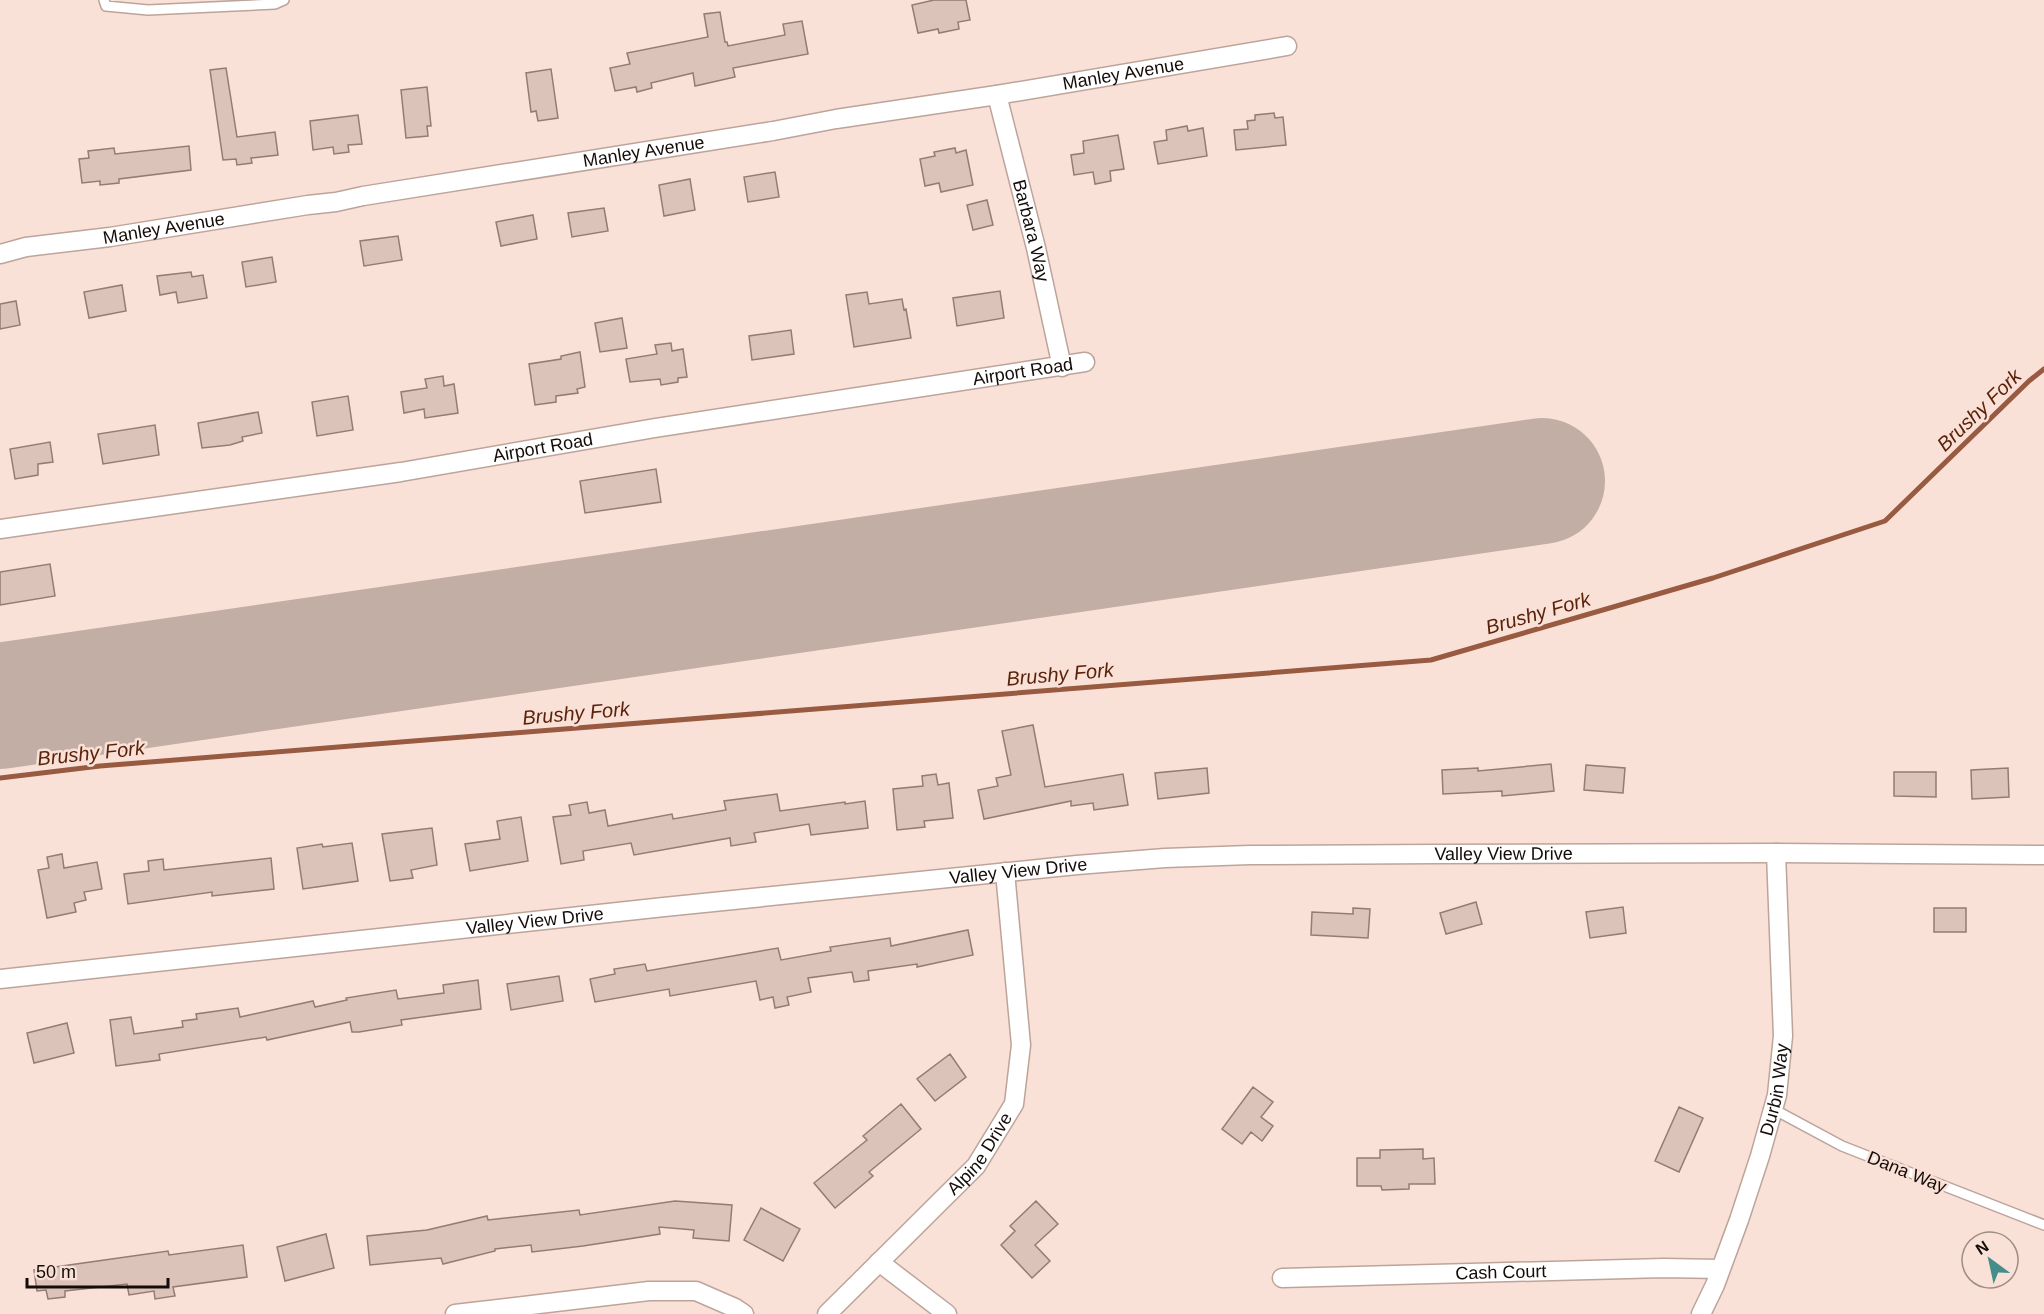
<svg xmlns="http://www.w3.org/2000/svg" width="2044" height="1314" viewBox="0 0 2044 1314" font-family="Helvetica,sans-serif">
	<rect width="100%" height="100%" fill="#fae1d7"/>
	<g fill="none" stroke-linecap="round" stroke-linejoin="round">
		<path stroke="#995a42" stroke-width="5" d="M 0,778 L 100,766 L 1431,660 L 1713,578 L 1885,521 L 2029,381 L 2044,369"/>
		<path stroke="#c2aea5" stroke-width="126" d="M 0,706 L 1542,481"/>
	</g>
	<path fill="#dcc3b9" stroke="#937c73" stroke-width="1.5" d="M 934,0 L 966,0 L 970,20 L 958,22 L 959,29 L 939,33 L 938,29 L 918,33 L 912,5 Z
		M 720,12 L 725,42 L 727,42 L 728,46 L 785,35 L 783,24 L 802,21 L 808,54 L 733,68 L 735,77 L 695,86 L 693,73 L 651,83 L 652,88 L 637,92 L 636,87 L 615,91 L 610,68 L 630,64 L 627,53 L 708,37 L 704,14 Z
		M 226,68 L 237,137 L 275,132 L 278,155 L 251,158 L 252,163 L 237,165 L 236,159 L 223,160 L 210,70 Z
		M 551,69 L 558,118 L 538,121 L 536,111 L 531,112 L 526,73 Z
		M 427,87 L 431,126 L 427,126 L 428,136 L 406,138 L 401,90 Z
		M 1274,113 L 1275,118 L 1283,117 L 1286,145 L 1236,150 L 1234,130 L 1248,129 L 1247,121 L 1255,120 L 1255,115 Z
		M 358,115 L 362,144 L 348,145 L 349,152 L 334,154 L 333,147 L 313,150 L 310,121 Z
		M 1187,126 L 1188,131 L 1203,128 L 1207,156 L 1158,164 L 1154,142 L 1167,140 L 1166,130 Z
		M 1118,135 L 1124,169 L 1110,171 L 1111,181 L 1095,184 L 1093,172 L 1074,175 L 1071,155 L 1084,153 L 1083,141 Z
		M 189,146 L 191,170 L 119,179 L 119,183 L 100,185 L 100,181 L 82,183 L 79,159 L 89,158 L 88,151 L 114,148 L 115,154 Z
		M 955,148 L 956,153 L 966,150 L 973,185 L 941,192 L 939,183 L 925,186 L 920,159 L 935,156 L 934,152 Z
		M 775,172 L 779,197 L 748,202 L 744,177 Z
		M 690,179 L 695,210 L 664,216 L 659,185 Z
		M 987,200 L 993,225 L 973,230 L 967,205 Z
		M 604,208 L 608,231 L 572,237 L 568,213 Z
		M 533,215 L 537,239 L 501,246 L 496,222 Z
		M 398,236 L 402,260 L 364,266 L 360,241 Z
		M 272,257 L 276,282 L 246,287 L 242,262 Z
		M 191,272 L 192,277 L 203,275 L 207,298 L 178,303 L 176,292 L 160,295 L 157,276 Z
		M 122,285 L 126,311 L 89,318 L 84,292 Z
		M 1000,291 L 1004,318 L 957,326 L 953,298 Z
		M 867,292 L 869,304 L 902,299 L 904,310 L 906,309 L 911,338 L 854,347 L 846,295 Z
		M 16,301 L 20,325 L 0,329 L 0,304 Z
		M 622,318 L 627,348 L 600,352 L 595,323 Z
		M 791,330 L 794,354 L 752,360 L 749,336 Z
		M 671,343 L 672,351 L 683,349 L 687,377 L 678,378 L 678,382 L 661,385 L 660,379 L 630,382 L 626,359 L 657,354 L 655,345 Z
		M 580,352 L 585,387 L 577,389 L 578,393 L 556,396 L 556,402 L 535,405 L 529,364 L 561,359 L 561,356 Z
		M 443,376 L 444,386 L 454,384 L 458,413 L 425,418 L 424,409 L 404,413 L 401,392 L 427,388 L 425,379 Z
		M 348,396 L 353,430 L 317,436 L 312,402 Z
		M 258,412 L 262,433 L 242,437 L 243,441 L 230,445 L 202,448 L 198,423 Z
		M 155,425 L 159,455 L 103,464 L 98,434 Z
		M 50,442 L 53,462 L 38,464 L 38,475 L 15,479 L 10,449 Z
		M 656,469 L 661,502 L 585,513 L 580,481 Z
		M 50,564 L 55,596 L 0,605 L 0,572 Z
		M 1033,725 L 1045,787 L 1123,774 L 1128,805 L 1094,810 L 1093,803 L 1071,806 L 1071,801 L 984,819 L 978,790 L 998,786 L 996,778 L 1011,775 L 1002,731 Z
		M 1551,764 L 1554,791 L 1502,796 L 1502,791 L 1443,794 L 1442,770 L 1478,768 L 1478,771 Z
		M 1586,765 L 1625,768 L 1623,793 L 1584,790 Z
		M 1207,768 L 1209,793 L 1158,799 L 1155,773 Z
		M 2008,768 L 2009,797 L 1972,799 L 1971,770 Z
		M 1894,772 L 1936,772 L 1936,797 L 1894,796 Z
		M 936,774 L 938,785 L 949,783 L 953,818 L 924,821 L 925,827 L 897,830 L 893,789 L 923,786 L 922,776 Z
		M 777,794 L 780,811 L 845,802 L 845,804 L 865,801 L 868,828 L 811,835 L 809,824 L 754,833 L 756,842 L 731,846 L 730,838 L 634,855 L 631,843 L 583,851 L 584,860 L 561,864 L 553,817 L 571,815 L 569,805 L 587,802 L 589,813 L 605,810 L 608,826 L 672,814 L 673,819 L 726,810 L 724,801 Z
		M 521,817 L 528,861 L 470,871 L 465,844 L 500,839 L 497,821 Z
		M 432,828 L 437,865 L 411,870 L 413,878 L 390,881 L 382,834 Z
		M 352,843 L 358,881 L 303,889 L 297,848 L 322,844 L 323,847 Z
		M 62,854 L 64,868 L 97,862 L 102,889 L 84,892 L 86,900 L 74,903 L 76,912 L 47,918 L 38,870 L 49,868 L 47,857 Z
		M 271,858 L 274,889 L 212,896 L 212,892 L 128,904 L 124,874 L 149,871 L 148,861 L 163,859 L 164,870 Z
		M 1476,902 L 1482,924 L 1446,934 L 1440,913 Z
		M 1623,907 L 1626,933 L 1590,938 L 1586,912 Z
		M 1353,908 L 1370,909 L 1368,938 L 1311,935 L 1312,912 L 1353,914 Z
		M 1934,908 L 1966,908 L 1966,932 L 1934,932 Z
		M 968,930 L 973,955 L 917,967 L 917,964 L 868,971 L 869,980 L 854,982 L 852,972 L 808,978 L 811,992 L 787,997 L 789,1005 L 775,1008 L 773,997 L 760,1000 L 756,981 L 670,996 L 669,989 L 595,1002 L 590,979 L 615,974 L 614,969 L 645,964 L 647,971 L 778,948 L 781,960 L 831,951 L 830,947 L 890,938 L 891,946 Z
		M 559,976 L 563,1001 L 511,1010 L 507,984 Z
		M 478,980 L 481,1009 L 401,1020 L 402,1025 L 359,1032 L 352,1032 L 350,1022 L 267,1040 L 266,1037 L 159,1054 L 160,1060 L 116,1066 L 110,1020 L 131,1017 L 134,1034 L 183,1027 L 182,1021 L 197,1019 L 196,1014 L 238,1008 L 240,1017 L 313,1001 L 315,1007 L 347,1000 L 346,998 L 396,990 L 398,999 L 444,993 L 443,985 Z
		M 67,1023 L 74,1053 L 34,1063 L 27,1033 Z
		M 950,1054 L 966,1077 L 935,1101 L 917,1079 Z
		M 1253,1087 L 1273,1102 L 1261,1117 L 1273,1126 L 1262,1141 L 1251,1132 L 1242,1144 L 1222,1129 Z
		M 901,1104 L 921,1129 L 869,1172 L 873,1176 L 835,1208 L 814,1183 L 867,1140 L 863,1136 Z
		M 1679,1107 L 1703,1118 L 1679,1172 L 1655,1161 Z
		M 1423,1149 L 1423,1159 L 1434,1158 L 1435,1184 L 1409,1184 L 1409,1189 L 1382,1190 L 1381,1186 L 1357,1186 L 1357,1158 L 1380,1158 L 1380,1150 Z
		M 675,1201 L 732,1205 L 729,1241 L 693,1238 L 694,1230 L 659,1227 L 660,1234 L 583,1246 L 532,1252 L 531,1245 L 495,1249 L 495,1251 L 443,1264 L 441,1258 L 370,1265 L 367,1236 L 427,1230 L 487,1216 L 488,1220 L 579,1210 L 580,1215 Z
		M 1036,1201 L 1058,1224 L 1035,1245 L 1050,1261 L 1032,1278 L 1001,1245 L 1015,1231 L 1010,1226 Z
		M 761,1208 L 800,1229 L 783,1261 L 744,1240 Z
		M 326,1234 L 334,1268 L 285,1281 L 277,1247 Z
		M 243,1245 L 247,1277 L 173,1287 L 175,1296 L 155,1299 L 154,1291 L 129,1295 L 127,1284 L 65,1291 L 65,1297 L 48,1299 L 46,1290 L 37,1291 L 34,1270 L 168,1251 L 169,1255 Z"/>
	<g fill="none" stroke-linecap="round" stroke-linejoin="round">
		<defs>
			<path id="lane" d="M 104,0 L 106,6 L 148,10 L 275,4 L 284,0
				M 1773,1109 L 1842,1146 L 2044,1225"/>
			<g id="street">
				<path id="s1" d="M 997,95 L 1036,248 L 1062,367"/>
				<path id="s2" d="M 0,254 L 26,247 L 110,237 L 308,205 L 336,202 L 363,196 L 773,131 L 836,119 L 997,95 L 1287,46"/>
				<path id="s3" d="M 0,529 L 401,472 L 655,428 L 1085,362"/>
				<path id="s4" d="M 0,979 L 664,907 L 1077,865 L 1165,858 L 1250,855 L 1437,854 L 1776,853 L 2044,855"/>
				<path d="M 879,1262 L 947,1314"/>
				<path id="s5" d="M 1282,1278 L 1664,1268 L 1720,1269"/>
				<path d="M 455,1314 L 649,1291 L 696,1291 L 735,1308 L 744,1314"/>
				<path id="s6" d="M 827,1314 L 976,1166 L 1014,1104 L 1021,1045 L 1005,872"/>
				<path id="s7" d="M 1701,1314 L 1715,1285 L 1739,1220 L 1760,1156 L 1777,1095 L 1783,1036 L 1776,853"/>
			</g>
		</defs>
		<use href="#lane" stroke="#bda49b" stroke-width="12"/>
		<use href="#street" stroke="#bda49b" stroke-width="21"/>
		<use href="#lane" stroke="#fff" stroke-width="9"/>
		<use href="#street" stroke="#fff" stroke-width="18"/>
	</g>
	<g text-anchor="middle" dominant-baseline="central" stroke-width="5" stroke-linejoin="round" paint-order="stroke">
		<g font-size="18" fill="#140c09" stroke="#fae1d7">
			<text stroke="none"><textPath href="#s2" startOffset="1138">Manley Avenue</textPath></text>
			<text stroke="none"><textPath href="#s2" startOffset="652">Manley Avenue</textPath></text>
			<text stroke="none"><textPath href="#s2" startOffset="166">Manley Avenue</textPath></text>
			<text stroke="none"><textPath href="#s1" startOffset="140">Barbara Way</textPath></text>
			<text stroke="none"><textPath href="#s3" startOffset="1035">Airport Road</textPath></text>
			<text stroke="none"><textPath href="#s3" startOffset="549">Airport Road</textPath></text>
			<text stroke="none"><textPath href="#s4" startOffset="1510">Valley View Drive</textPath></text>
			<text stroke="none"><textPath href="#s4" startOffset="1024">Valley View Drive</textPath></text>
			<text stroke="none"><textPath href="#s4" startOffset="538">Valley View Drive</textPath></text>
			<text stroke="none"><textPath href="#s7" startOffset="237">Durbin Way</textPath></text>
			<text stroke="none"><textPath href="#s6" startOffset="222">Alpine Drive</textPath></text>
			<text transform="translate(1907 1172) rotate(22)">Dana Way</text>
			<text stroke="none"><textPath href="#s5" startOffset="219">Cash Court</textPath></text>
		</g>
		<g font-size="20" font-style="italic" fill="#5a220a" stroke="#fae1d7">
			<text transform="translate(1979 410) rotate(-44)">Brushy Fork</text>
			<text transform="translate(1538 613) rotate(-16)">Brushy Fork</text>
			<text transform="translate(1060 674) rotate(-5)">Brushy Fork</text>
			<text transform="translate(576 713) rotate(-5)">Brushy Fork</text>
			<text transform="translate(91 753) rotate(-6)">Brushy Fork</text>
		</g>
	</g>
	<g transform="translate(1990 1260) rotate(327)"><circle r="28" fill="#fae1d7" stroke="#9e8c85" stroke-width="1.5"/>
	<path d="M0-4.5L10 22L0 15L-10 22Z" fill="#458d8a"/>
	<text y="-9" font-size="16" font-weight="bold" text-anchor="middle" fill="#140c09">N</text>
	</g>
	<path d="M27 1278v9h141v-9" fill="none" stroke="#140c09" stroke-width="3"/>
	<text x="36" y="1278" font-size="18" fill="#140c09" stroke="#fae1d7" stroke-width="4.5" paint-order="stroke">50 m</text>
</svg>
